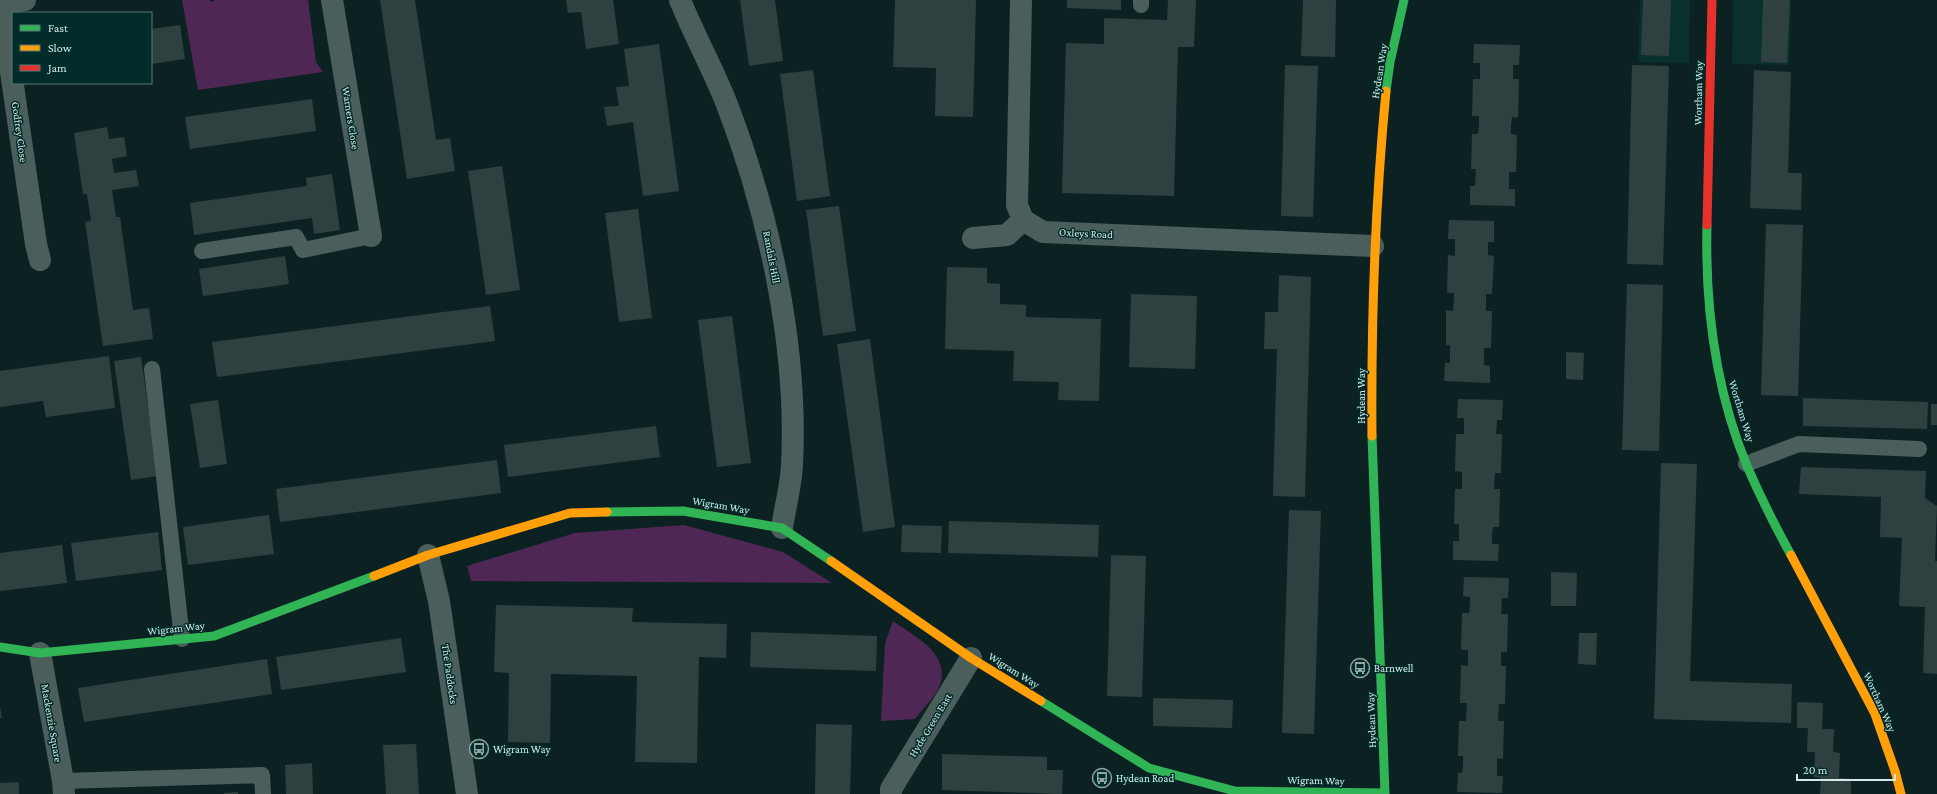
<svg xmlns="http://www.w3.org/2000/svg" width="1937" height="794" viewBox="0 0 1937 794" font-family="'Crimson Pro',serif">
	<rect width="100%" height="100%" fill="#0c2222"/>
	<path fill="#09302d" d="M 1640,0 L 1690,0 L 1689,63 L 1638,62 Z
		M 1733,0 L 1791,0 L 1789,65 L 1732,64 Z"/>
	<path fill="#4f2754" d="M 182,0 L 210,0 L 211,2 L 216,0 L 308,0 L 316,62 L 323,72 L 198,90 Z
		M 684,525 L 783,552 L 832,583 L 471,581 L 467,566 L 575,533 Z
		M 893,621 C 914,636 953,655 939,687 C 934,699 922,709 915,719 L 881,721 L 885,643 Z"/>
	<path fill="#2e4140" d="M 380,0 L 415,0 L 436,140 L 450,138 L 455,171 L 407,179 Z
		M 566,0 L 613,0 L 619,44 L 586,49 L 581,12 L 568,13 Z
		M 740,0 L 775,0 L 783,61 L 749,66 Z
		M 895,0 L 976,0 L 973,117 L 935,116 L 936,68 L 893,67 Z
		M 1067,0 L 1121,0 L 1121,10 L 1067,8 Z
		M 1168,0 L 1196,0 L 1194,47 L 1178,47 L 1174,196 L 1062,193 L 1066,43 L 1104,44 L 1104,18 L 1167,20 Z
		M 1303,0 L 1336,0 L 1335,57 L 1301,56 Z
		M 1643,0 L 1671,0 L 1669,56 L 1641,55 Z
		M 1763,0 L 1790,0 L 1787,63 L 1761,62 Z
		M 180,25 L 185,59 L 151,64 L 151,29 Z
		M 659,44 L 679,191 L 643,196 L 633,122 L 607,126 L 604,107 L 619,106 L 616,87 L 629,86 L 624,49 Z
		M 1474,44 L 1520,45 L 1519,65 L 1513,65 L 1513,79 L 1519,79 L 1518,118 L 1512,117 L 1511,125 L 1511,134 L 1517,135 L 1516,172 L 1509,172 L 1509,189 L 1515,189 L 1515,206 L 1470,205 L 1470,186 L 1475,186 L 1476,169 L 1471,169 L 1472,134 L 1478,134 L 1479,124 L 1479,116 L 1472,116 L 1473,79 L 1480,79 L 1480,63 L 1473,63 Z
		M 1285,65 L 1318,66 L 1313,217 L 1281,216 Z
		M 1632,65 L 1669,66 L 1663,265 L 1627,264 Z
		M 813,70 L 830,196 L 797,201 L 780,74 Z
		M 1754,70 L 1791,72 L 1788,173 L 1802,173 L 1801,210 L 1750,208 Z
		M 312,99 L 316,131 L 190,149 L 185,117 Z
		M 107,127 L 109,139 L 124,137 L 127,156 L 112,159 L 114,173 L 136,170 L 139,186 L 112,190 L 116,217 L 120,217 L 133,310 L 149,308 L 153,339 L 103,346 L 85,222 L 91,221 L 89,208 L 87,194 L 83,194 L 74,133 Z
		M 502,166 L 520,290 L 486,295 L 468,171 Z
		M 332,174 L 340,230 L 314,234 L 312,218 L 194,235 L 190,203 L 307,186 L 306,178 Z
		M 839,206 L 856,331 L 823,336 L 806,210 Z
		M 638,209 L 652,318 L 619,322 L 605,213 Z
		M 1449,220 L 1494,221 L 1494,242 L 1488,242 L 1488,255 L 1494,256 L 1492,294 L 1486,294 L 1486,311 L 1492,311 L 1491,348 L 1484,348 L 1484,365 L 1490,366 L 1490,383 L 1444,381 L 1445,363 L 1450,363 L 1450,345 L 1446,345 L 1446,310 L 1453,311 L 1454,301 L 1454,293 L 1447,293 L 1448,255 L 1455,256 L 1455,239 L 1448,239 Z
		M 1766,224 L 1803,225 L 1798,396 L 1761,395 Z
		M 285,256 L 289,284 L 203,296 L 199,269 Z
		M 947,267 L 987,268 L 987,283 L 1000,284 L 1000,304 L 1026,305 L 1026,317 L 1101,319 L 1099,401 L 1058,400 L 1059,382 L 1013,381 L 1014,351 L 945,349 Z
		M 1279,275 L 1311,277 L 1305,497 L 1273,496 L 1277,349 L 1264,349 L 1265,312 L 1278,312 Z
		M 1627,284 L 1663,285 L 1659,451 L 1622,450 Z
		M 1131,294 L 1197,296 L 1195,369 L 1129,367 Z
		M 490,306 L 495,341 L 217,377 L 212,342 Z
		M 732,316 L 751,463 L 717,467 L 698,320 Z
		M 870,339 L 895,527 L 863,532 L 837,344 Z
		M 1566,352 L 1584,353 L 1583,380 L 1566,379 Z
		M 109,356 L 115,408 L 46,417 L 43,401 L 0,407 L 0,371 Z
		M 141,357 L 158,476 L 131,480 L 114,361 Z
		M 1803,398 L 1928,402 L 1927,429 L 1803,426 Z
		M 1458,399 L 1503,400 L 1502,420 L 1497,420 L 1496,434 L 1502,434 L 1501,473 L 1495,473 L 1494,489 L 1500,489 L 1499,527 L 1493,527 L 1492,534 L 1492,544 L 1499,544 L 1498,561 L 1453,560 L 1453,541 L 1459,541 L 1459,524 L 1454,524 L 1455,489 L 1462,489 L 1462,472 L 1455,471 L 1456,434 L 1464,434 L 1464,418 L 1457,418 Z
		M 218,400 L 227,464 L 200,468 L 190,404 Z
		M 1931,404 L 1937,404 L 1937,425 L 1931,425 Z
		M 656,426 L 660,457 L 508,477 L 504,445 Z
		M 497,460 L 501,493 L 280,522 L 276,489 Z
		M 1661,463 L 1697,464 L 1690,681 L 1792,684 L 1791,723 L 1654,719 Z
		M 1801,467 L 1926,471 L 1925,498 L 1937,506 L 1935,561 L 1937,561 L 1937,674 L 1923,673 L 1925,607 L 1899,606 L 1902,538 L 1880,537 L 1881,497 L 1799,494 Z
		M 1289,510 L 1321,511 L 1314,734 L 1282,733 Z
		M 269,515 L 274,554 L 188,565 L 183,527 Z
		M 949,521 L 1099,525 L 1098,557 L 948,553 Z
		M 902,525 L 942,526 L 941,553 L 901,552 Z
		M 158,532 L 162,570 L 76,581 L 71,543 Z
		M 62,545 L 67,583 L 0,591 L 0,553 Z
		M 1111,555 L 1146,556 L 1142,697 L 1107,696 Z
		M 1551,572 L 1577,573 L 1576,606 L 1551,606 Z
		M 1464,577 L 1509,578 L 1508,598 L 1502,598 L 1501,614 L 1508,614 L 1507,652 L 1501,652 L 1501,666 L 1506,666 L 1505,704 L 1499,704 L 1498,721 L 1504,721 L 1503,759 L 1497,758 L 1497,776 L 1503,776 L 1502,793 L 1457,792 L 1458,773 L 1462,773 L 1463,765 L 1463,756 L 1458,756 L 1459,721 L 1466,721 L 1467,703 L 1460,703 L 1461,665 L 1468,666 L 1468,650 L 1461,650 L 1462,613 L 1469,613 L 1470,604 L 1470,597 L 1463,596 Z
		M 496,605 L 633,608 L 632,622 L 727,624 L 726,658 L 699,657 L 697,763 L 635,762 L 637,676 L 551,674 L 550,743 L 508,742 L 509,673 L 494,672 Z
		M 751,632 L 877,636 L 876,671 L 750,667 Z
		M 1579,633 L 1597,633 L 1596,665 L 1578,664 Z
		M 401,638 L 406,672 L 281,690 L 276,657 Z
		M 267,659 L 272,694 L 84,722 L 78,688 Z
		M 1153,698 L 1233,700 L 1232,728 L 1153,726 Z
		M 1797,702 L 1823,703 L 1822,729 L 1834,729 L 1833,752 L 1840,753 L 1839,778 L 1851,779 L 1851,794 L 1820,794 L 1821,778 L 1814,777 L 1815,752 L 1807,752 L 1808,728 L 1797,728 Z
		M 0,707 L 2,718 L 0,718 Z
		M 816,724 L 852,725 L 850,794 L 815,794 Z
		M 416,744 L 419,794 L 386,794 L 383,745 Z
		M 942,754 L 1047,757 L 1047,770 L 1063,770 L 1062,794 L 942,790 Z
		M 312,763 L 313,794 L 286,794 L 285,765 Z
		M 19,782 L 19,794 L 0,794 L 0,783 Z
		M 238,792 L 238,794 L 224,794 L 224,793 Z"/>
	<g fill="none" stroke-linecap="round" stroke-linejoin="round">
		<path stroke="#4a5e5c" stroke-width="16" d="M 1141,5 L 1141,0
			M 202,251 L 296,237 L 303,250 L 371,236
			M 152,369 L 182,639
			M 1746,464 L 1799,444 L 1919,449
			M 63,781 L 262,775 L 263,794"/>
		<path stroke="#4a5e5c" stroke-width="22" d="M 332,0 L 371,236
			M 680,0 C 694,35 712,67 726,102 C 769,213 798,346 792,465 C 791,486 785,507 782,528
			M 1021,0 L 1017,205 L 1023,220 L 1043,232 L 1373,246
			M 1,3 L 36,244 L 40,260
			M 0,4 L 25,0
			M 973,238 L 1007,235 L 1023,220
			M 428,555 L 439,601 L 467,794
			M 40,653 L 63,781 L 64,794
			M 891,794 L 891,789 L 971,658"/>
		<path stroke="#30b455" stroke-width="9" d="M 1386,91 L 1390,62 L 1404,0
			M 1707,225 C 1705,307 1715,389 1747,466 C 1760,496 1775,526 1791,555
			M 1372,436 L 1385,794
			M 607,512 L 683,511 L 782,528 L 831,561
			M 0,647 L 40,653 L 214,636 L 374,576
			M 1041,701 L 1149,768 L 1235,791 L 1385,793"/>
		<path stroke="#ff9f0a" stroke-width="9" d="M 1372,436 C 1371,321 1375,206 1386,91
			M 1791,555 L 1875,714 L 1895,771 L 1901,794
			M 831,561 L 971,658 L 1041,701
			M 374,576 L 428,555 L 570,513 L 607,512"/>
		<path stroke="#e5322d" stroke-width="9" d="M 1707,225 L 1712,0"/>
	</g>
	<defs>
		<symbol id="bus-ring" viewBox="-11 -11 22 22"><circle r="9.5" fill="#022c2a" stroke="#8ea3a2" stroke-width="1.5"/><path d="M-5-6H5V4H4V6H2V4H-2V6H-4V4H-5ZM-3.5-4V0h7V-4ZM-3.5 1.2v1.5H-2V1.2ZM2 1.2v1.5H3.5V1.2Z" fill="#8ea3a2"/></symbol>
	</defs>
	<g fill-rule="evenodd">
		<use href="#bus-ring" x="1349" y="657" width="22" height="22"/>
		<use href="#bus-ring" x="468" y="738" width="22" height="22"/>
		<use href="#bus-ring" x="1091" y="767" width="22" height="22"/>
	</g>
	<g text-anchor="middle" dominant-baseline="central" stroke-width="3" stroke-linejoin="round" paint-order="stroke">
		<g font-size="11" fill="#d4e9e7" stroke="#022c2a">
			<text transform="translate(1379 71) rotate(-81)">Hydean Way</text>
			<text transform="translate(1698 93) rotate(-89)">Wortham Way</text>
			<text transform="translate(351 118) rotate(81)">Warners Close</text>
			<text transform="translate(20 132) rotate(82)">Godfrey Close</text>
			<text transform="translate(1086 233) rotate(3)">Oxleys Road</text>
			<text transform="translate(772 257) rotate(79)">Randals Hill</text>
			<text transform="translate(1361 396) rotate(-90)">Hydean Way</text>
			<text transform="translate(1742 411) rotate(73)">Wortham Way</text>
			<text transform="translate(721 505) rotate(10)">Wigram Way</text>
			<text transform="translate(176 628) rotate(-6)">Wigram Way</text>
			<text transform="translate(1014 670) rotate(32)">Wigram Way</text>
			<text transform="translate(450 674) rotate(82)">The Paddocks</text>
			<text transform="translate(1880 702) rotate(66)">Wortham Way</text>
			<text transform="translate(1371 720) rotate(-92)">Hydean Way</text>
			<text transform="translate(52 723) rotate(80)">Mackenzie Square</text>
			<text transform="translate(930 725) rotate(-59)">Hyde Green East</text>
			<text transform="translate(1316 780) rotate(1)">Wigram Way</text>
		</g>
		<g font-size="11" fill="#d4e9e7" stroke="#022c2a" text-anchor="start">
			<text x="1374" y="668">Barnwell</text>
			<text x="493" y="749">Wigram Way</text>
			<text x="1116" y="778">Hydean Road</text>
		</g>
	</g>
	<rect x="12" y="12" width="140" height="72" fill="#022c2a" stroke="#567876"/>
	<rect x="20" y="25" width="20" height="6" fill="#30b455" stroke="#567876"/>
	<text x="48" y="32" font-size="12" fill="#d4e9e7">Fast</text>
	<rect x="20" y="45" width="20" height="6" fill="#ff9f0a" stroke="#567876"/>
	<text x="48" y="52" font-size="12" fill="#d4e9e7">Slow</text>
	<rect x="20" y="65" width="20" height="6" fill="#e5322d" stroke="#567876"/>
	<text x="48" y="72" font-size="12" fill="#d4e9e7">Jam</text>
	<path d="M1797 774v6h98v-6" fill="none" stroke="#d4e9e7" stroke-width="2"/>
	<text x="1803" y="774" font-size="12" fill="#d4e9e7" stroke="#022c2a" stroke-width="3" paint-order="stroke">20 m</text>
</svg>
